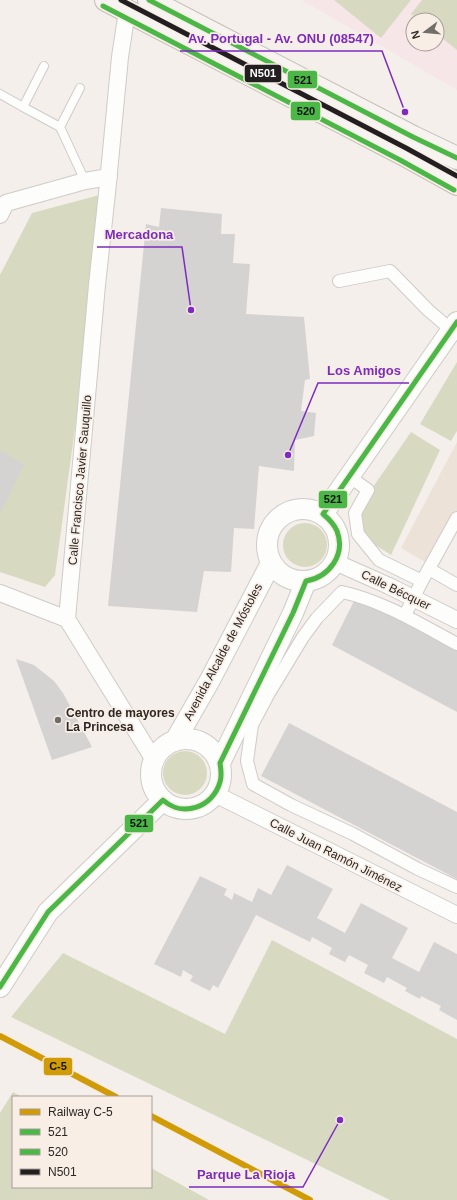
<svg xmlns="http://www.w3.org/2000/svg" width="457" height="1200" viewBox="0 0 457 1200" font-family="Helvetica,sans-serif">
	<rect width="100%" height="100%" fill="#f4efea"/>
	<path fill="#ede2d8" d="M 457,442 L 457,514 L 432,566 L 401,548 Z"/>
	<path fill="#f7e6e8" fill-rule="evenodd" d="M 302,0 L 457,0 L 457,90 ZM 413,20 L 437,20 L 437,44 L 413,44 Z"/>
	<path fill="#d7dac1" d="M 334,0 L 411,0 L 381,38 Z
		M 422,0 L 457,0 L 457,50 L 437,34 L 437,20 L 419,20 L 411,14 Z
		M 107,193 L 55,575 L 45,587 L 0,572 L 0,275 L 32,213 Z
		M 457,362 L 457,431 L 451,441 L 420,424 Z
		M 411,432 L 440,450 L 391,555 L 358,534 L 355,513 Z
		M283 545a22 22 0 1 1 44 0a22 22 0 1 1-44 0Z
		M163 773a22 22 0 1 1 44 0a22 22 0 1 1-44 0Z
		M 272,940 L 457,1039 L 457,1200 L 390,1200 L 11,1017 L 63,953 L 225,1034 Z
		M 13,1092 L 22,1097 L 13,1097 L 13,1187 L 151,1187 L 151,1168 L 209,1200 L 0,1200 L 0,1113 Z"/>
	<path fill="#d5d2d2" d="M 161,208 L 222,214 L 221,234 L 235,234 L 233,263 L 250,264 L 246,314 L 304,317 L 310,379 L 305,380 L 301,411 L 316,413 L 314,436 L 295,440 L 294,471 L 259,466 L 254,529 L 234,528 L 231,572 L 204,571 L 197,612 L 108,606 L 146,224 L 159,227 Z
		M 0,451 L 24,464 L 0,514 Z
		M 357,595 L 457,644 L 457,712 L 332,645 Z
		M 16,659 L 34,665 L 54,681 L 63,693 L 92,747 L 52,760 Z
		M 289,723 L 457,812 L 457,879 L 261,776 Z
		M 287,865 L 333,889 L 317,918 L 345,933 L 361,903 L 408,928 L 392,958 L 419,972 L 434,942 L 457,954 L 457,1020 L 439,1010 L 441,1006 L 421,996 L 420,999 L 405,991 L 407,988 L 387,977 L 384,983 L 364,973 L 368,965 L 349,955 L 345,962 L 329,954 L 332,948 L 312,937 L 310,942 L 256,915 L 218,988 L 213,985 L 210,991 L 190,981 L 193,976 L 183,970 L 181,977 L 154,964 L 200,876 L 227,889 L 224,895 L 232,900 L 234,893 L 252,902 L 258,888 L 271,895 Z"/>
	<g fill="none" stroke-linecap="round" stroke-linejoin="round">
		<defs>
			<path id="service" d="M 0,94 L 23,107 L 44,66
				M 23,107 L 60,127 L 80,88
				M 60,127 L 85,181"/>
			<path id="pedestrian" d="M 339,281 L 390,271 L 428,310 L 456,334
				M 350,477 L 368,490 L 355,513 L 358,534 L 379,560 L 422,581 L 457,518
				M 429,569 L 457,585
				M 405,615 L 422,581
				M 457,644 C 420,624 383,601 342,592 L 317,618 L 303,637 L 269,693 L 252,725 L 247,761 L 253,784 L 291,805 L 353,834 L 418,869 L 457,887"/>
			<path id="minor" d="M 127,11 L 120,57 L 107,193 L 97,285 L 67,619 L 154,760
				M 0,215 L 6,203 L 85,181 L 109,177
				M 335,562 L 389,586 L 457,620
				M 0,593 L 67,619
				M 215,794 L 457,915"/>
			<path id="tertiary" d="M267 545a36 36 0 1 1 72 0a36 36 0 1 1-72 0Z
				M 323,514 L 457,322
				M151 774a35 35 0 1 1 70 0a35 35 0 1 1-70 0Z
				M 175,741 L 210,680 L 271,563
				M 220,763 L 293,613 L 306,581
				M 0,987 L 48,912 L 163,800"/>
			<path id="primary" d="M 106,0 L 403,154 L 457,184
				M 149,0 L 413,137 L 457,158"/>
		</defs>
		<use href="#service" stroke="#cfcbc8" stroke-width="10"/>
		<use href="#pedestrian" stroke="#cfcbc8" stroke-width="14"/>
		<use href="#minor" stroke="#cfcbc8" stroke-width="18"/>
		<use href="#tertiary" stroke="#cfcbc8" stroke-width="22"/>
		<use href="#primary" stroke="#c5beb7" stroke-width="24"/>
		<use href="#service" stroke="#fdfdfc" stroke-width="8"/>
		<use href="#pedestrian" stroke="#fdfdfc" stroke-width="12"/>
		<use href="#minor" stroke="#fdfdfc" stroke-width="16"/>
		<use href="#tertiary" stroke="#fdfdfc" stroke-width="20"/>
		<use href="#primary" stroke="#f7f3f0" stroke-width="22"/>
		<defs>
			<path id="bus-1" d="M 149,0 L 413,137 L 457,158
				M 0,987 L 48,912 L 163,800 C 183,818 213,807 220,782 C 222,776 221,769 220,763 L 293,613 L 306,581 C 329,577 346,555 337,531 C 334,524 329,519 323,514 L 457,322"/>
			<path id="bus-2" d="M 103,6 L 400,160 L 454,190"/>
			<path id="bus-3" d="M 121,0 L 406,148 L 457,176"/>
		</defs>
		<use href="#bus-1" stroke="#f8eee6" stroke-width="8"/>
		<use href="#bus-2" stroke="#f8eee6" stroke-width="8"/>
		<use href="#bus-3" stroke="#f8eee6" stroke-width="8"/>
		<use href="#bus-1" stroke="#4ab747" stroke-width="5"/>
		<use href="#bus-2" stroke="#4ab747" stroke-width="5"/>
		<use href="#bus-3" stroke="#231f20" stroke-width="5"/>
		<defs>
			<path id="rail-1" d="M 0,1036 L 116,1097
				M 151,1116 L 310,1200"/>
		</defs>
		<use href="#rail-1" stroke="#f8eee6" stroke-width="9"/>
		<use href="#rail-1" stroke="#d19a07" stroke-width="6"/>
	</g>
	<circle fill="#716d69" stroke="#f8eee6" stroke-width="1.5" cx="58" cy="720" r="4"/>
	<g text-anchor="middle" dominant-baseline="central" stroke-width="3.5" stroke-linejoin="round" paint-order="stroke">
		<g font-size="12" fill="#2b2724" stroke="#f8eee6">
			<text transform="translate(80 480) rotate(-85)">Calle Francisco Javier Sauquillo</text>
			<text transform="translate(396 590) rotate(26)">Calle Bécquer</text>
			<text transform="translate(223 652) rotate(-62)">Avenida Alcalde de Móstoles</text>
			<text transform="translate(336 855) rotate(27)">Calle Juan Ramón Jiménez</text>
		</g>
		<g font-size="12" font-weight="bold" fill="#2b2724" stroke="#f8eee6" text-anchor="start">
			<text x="66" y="713">Centro de mayores<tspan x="66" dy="14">La Princesa</tspan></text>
		</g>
	</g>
	<path fill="none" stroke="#7b2cbf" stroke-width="1.5" d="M405 112L382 51H180M191 310L182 247H97M288 455L318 383H409M340 1120L303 1187H189"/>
	<g fill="#7b2cbf" stroke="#f8eee6" stroke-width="1.5">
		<circle cx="405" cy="112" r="4"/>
		<circle cx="191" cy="310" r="4"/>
		<circle cx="288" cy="455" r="4"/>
		<circle cx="340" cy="1120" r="4"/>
	</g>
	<g font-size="13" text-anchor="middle" font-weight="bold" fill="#7b2cbf" stroke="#f8eee6" stroke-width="3.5" stroke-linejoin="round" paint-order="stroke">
		<text x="281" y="43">Av. Portugal - Av. ONU (08547)</text>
		<text x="139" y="239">Mercadona</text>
		<text x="364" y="375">Los Amigos</text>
		<text x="246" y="1179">Parque La Rioja</text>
	</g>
	<g stroke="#f8eee6" stroke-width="1.5">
		<rect x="244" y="64" width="38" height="19" rx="4" fill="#231f20"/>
		<rect x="287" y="70" width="31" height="19" rx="4" fill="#4ab747"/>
		<rect x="290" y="101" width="31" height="20" rx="4" fill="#4ab747"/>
		<rect x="318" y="490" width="30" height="19" rx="4" fill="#4ab747"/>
		<rect x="124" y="814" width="30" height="19" rx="4" fill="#4ab747"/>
		<rect x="43" y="1057" width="30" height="19" rx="4" fill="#d19a07"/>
	</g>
	<g font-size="11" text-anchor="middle" font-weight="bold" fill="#fff">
		<text x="263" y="77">N501</text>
	</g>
	<g font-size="11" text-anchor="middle" font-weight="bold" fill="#111">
		<text x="303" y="84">521</text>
		<text x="306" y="115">520</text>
		<text x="333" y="503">521</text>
		<text x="139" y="827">521</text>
		<text x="58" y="1070">C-5</text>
	</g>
	<rect x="12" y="1096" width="140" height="92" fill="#f8eee6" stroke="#a69e98"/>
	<rect x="20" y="1109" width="20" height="6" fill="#d19a07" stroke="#a69e98"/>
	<text x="48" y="1116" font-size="12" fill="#2b2724">Railway C-5</text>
	<rect x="20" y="1129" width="20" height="6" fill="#4ab747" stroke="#a69e98"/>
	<text x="48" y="1136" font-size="12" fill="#2b2724">521</text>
	<rect x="20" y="1149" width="20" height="6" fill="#4ab747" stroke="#a69e98"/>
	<text x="48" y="1156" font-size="12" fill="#2b2724">520</text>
	<rect x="20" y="1169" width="20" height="6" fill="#231f20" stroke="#a69e98"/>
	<text x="48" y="1176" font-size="12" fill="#2b2724">N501</text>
	<g transform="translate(425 32) rotate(254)"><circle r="19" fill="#f8eee6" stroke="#a69e98"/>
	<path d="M0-3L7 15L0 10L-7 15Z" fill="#716d69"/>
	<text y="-6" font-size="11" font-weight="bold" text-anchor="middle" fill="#2b2724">N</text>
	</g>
</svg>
